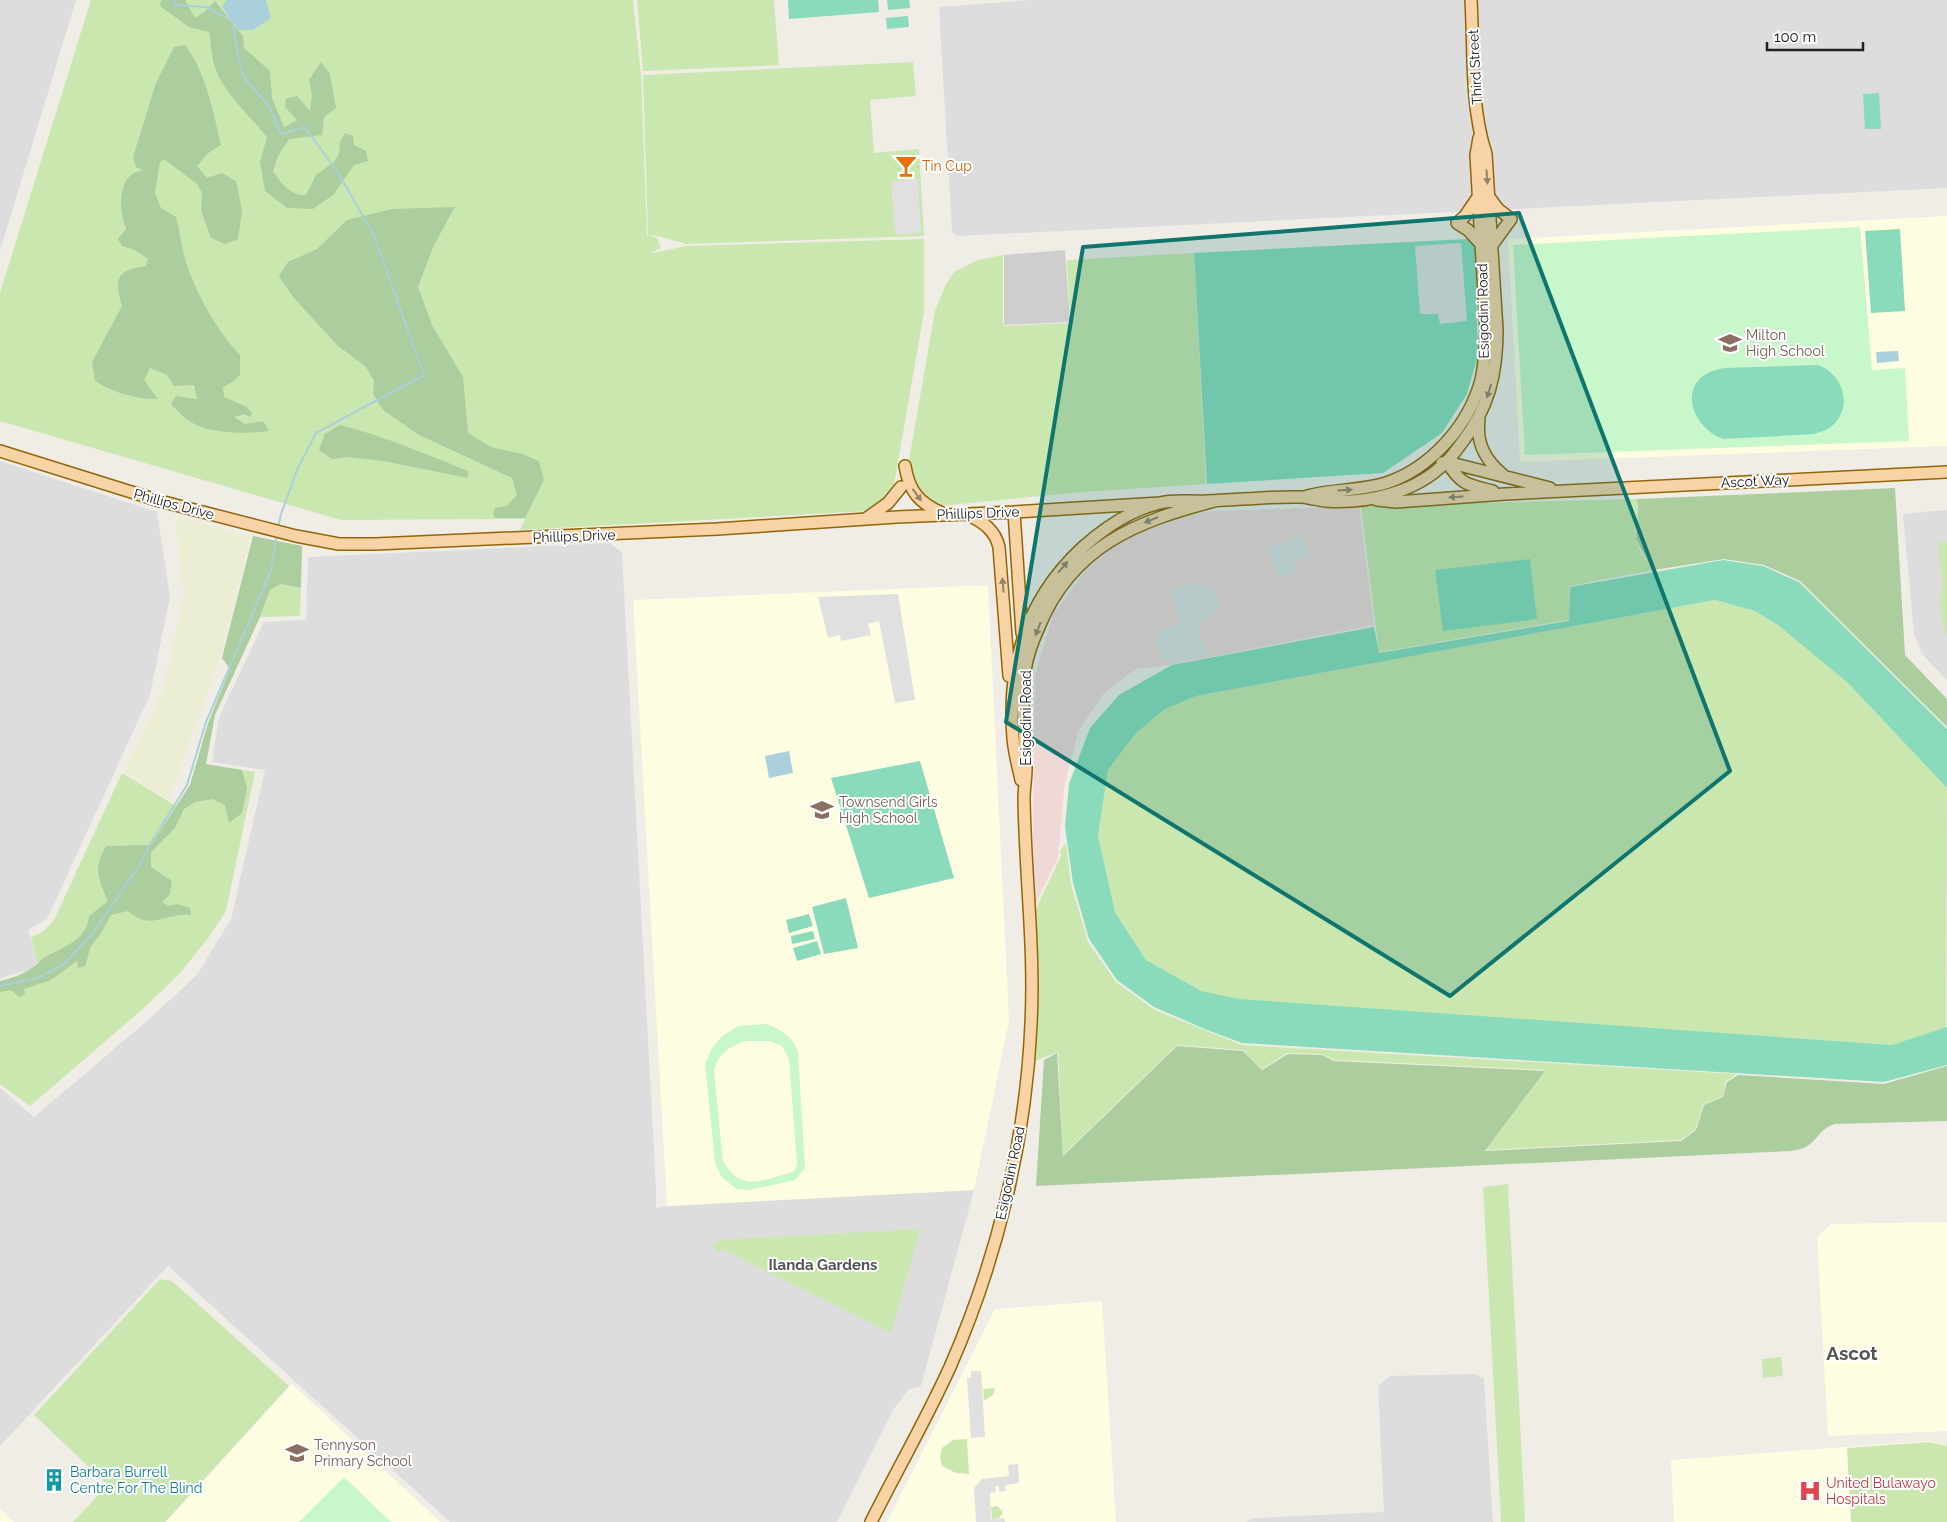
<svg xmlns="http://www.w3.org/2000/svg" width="1947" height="1522" viewBox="0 0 1947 1522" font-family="Raleway,sans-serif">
	<rect width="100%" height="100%" fill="#f0ede7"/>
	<path fill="#dedddd" d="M 0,0 L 76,0 L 0,251 Z
		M 1030,0 L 1947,0 L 1947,188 L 957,236 L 952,232 L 939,7 Z
		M 0,461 L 157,512 L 170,597 L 150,695 L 47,919 L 28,930 L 39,967 L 0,978 Z
		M 1947,510 L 1947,680 L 1922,654 L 1914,634 L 1903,514 Z
		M 610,543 L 622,553 L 656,1189 L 656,1208 L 667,1206 L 974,1190 L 921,1386 L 908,1390 L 893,1410 L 837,1522 L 450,1522 L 168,1266 L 0,1446 L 0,1088 L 34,1117 L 148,1020 L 197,975 L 231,919 L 265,770 L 212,762 L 219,717 L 264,622 L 306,620 L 308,557 Z
		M 1476,1374 L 1484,1379 L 1493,1522 L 1247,1522 L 1253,1518 L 1384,1512 L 1378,1386 L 1390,1376 Z"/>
	<path fill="#f0d8d7" d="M 1359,506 L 1374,625 L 1169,665 L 1136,669 L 1104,693 L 1079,730 L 1065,782 L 1058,857 L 1032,911 L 1035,675 L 1053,615 L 1089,565 L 1138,529 L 1170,518 L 1210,511 Z"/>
	<path fill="#fefde2" d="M 1947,216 L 1947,446 L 1520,462 L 1508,239 Z
		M 988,585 L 1009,1021 L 974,1190 L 667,1206 L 633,600 Z
		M 1947,1222 L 1947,1431 L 1828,1436 L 1817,1237 L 1831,1224 Z
		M 1102,1301 L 1116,1522 L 887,1522 L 995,1309 Z
		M 292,1384 L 440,1522 L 166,1522 Z
		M 1929,1441 L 1947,1446 L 1947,1522 L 1674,1522 L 1671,1460 Z
		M 0,1509 L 14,1522 L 0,1522 Z"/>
	<path fill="#cecece" d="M 1065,250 L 1070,322 L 1004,325 L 1004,255 Z"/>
	<path fill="#eceed3" d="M 176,516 L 251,536 L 220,657 L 169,800 L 124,773 L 163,690 L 181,610 L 183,594 Z"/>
	<path fill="#cbe7b0" d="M 91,0 L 633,0 L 641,75 L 647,235 L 657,238 L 661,248 L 649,254 L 686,246 L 924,239 L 924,312 L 894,485 L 885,499 L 868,511 L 520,530 L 525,519 L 341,520 L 0,421 L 0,293 Z
		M 637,0 L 774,0 L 779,65 L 643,71 Z
		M 913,62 L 916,96 L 870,100 L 874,153 L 919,149 L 924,236 L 686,244 L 662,237 L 648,235 L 643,75 Z
		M 1194,253 L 1206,484 L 1082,492 L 940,506 L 918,492 L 909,460 L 935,311 L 945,286 L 954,272 L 978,260 L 1003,255 L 1003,326 L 1070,323 L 1067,260 Z
		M 1637,499 C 1640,512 1633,526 1636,539 C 1638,548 1647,564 1654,570 L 1569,586 L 1569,620 L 1379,652 L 1361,506 Z
		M 1947,541 L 1947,641 L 1941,617 L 1940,601 L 1943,580 L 1940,568 L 1938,542 Z
		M 281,584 L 301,588 L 300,616 L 260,617 L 270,590 Z
		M 1715,600 L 1755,611 L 1779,626 L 1847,682 L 1947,788 L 1946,1029 L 1892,1045 L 1239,1000 L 1201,991 L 1146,960 L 1115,912 L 1098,836 L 1108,770 L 1136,733 L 1165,709 L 1196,696 Z
		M 206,765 L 255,772 L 226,911 L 209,937 L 181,972 L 144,1008 L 30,1106 L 0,1084 L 0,981 L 17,976 L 38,964 L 31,937 C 42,934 48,928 55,918 L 122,773 L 176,806 L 190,785 Z
		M 1066,843 L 1071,884 L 1088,942 L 1116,982 L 1155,1010 L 1242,1045 L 1737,1074 L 1726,1081 L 1723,1096 L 1703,1105 L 1695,1130 L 1680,1140 L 1486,1150 L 1546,1070 L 1335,1060 L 1321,1054 L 1287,1053 L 1262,1069 L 1243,1050 L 1177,1045 L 1063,1155 L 1058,1052 L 1033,1062 L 1034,913 L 1061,856 L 1060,851 Z
		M 1508,1184 L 1525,1522 L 1501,1522 L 1483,1187 Z
		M 920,1229 L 891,1333 L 724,1250 L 717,1253 L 713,1245 L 721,1240 Z
		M 160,1279 L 172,1281 L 289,1386 L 165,1522 L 73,1522 L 108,1485 L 34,1415 Z
		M 1781,1357 L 1783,1376 L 1763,1378 L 1762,1359 Z
		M 995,1388 L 993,1395 L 984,1401 L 983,1389 Z
		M 967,1439 L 969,1474 L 956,1473 L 942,1466 L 940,1457 L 942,1448 L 953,1440 Z
		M 1929,1442 L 1947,1446 L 1947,1522 L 1851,1522 L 1847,1448 Z
		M 997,1506 L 1003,1512 L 999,1518 L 992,1519 L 991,1507 Z"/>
	<path fill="#accd9e" d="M 161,0 L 185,0 L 195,18 L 204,12 L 215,1 L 243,36 L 244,48 L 270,71 L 272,98 L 284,127 L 297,120 L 285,107 L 286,99 L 297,96 L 310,111 L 312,95 L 309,80 L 321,62 L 330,74 L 336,108 L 324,117 L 322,135 L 289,139 L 278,156 L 273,171 C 281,183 290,196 306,195 L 316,175 L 335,161 L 339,154 L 340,142 L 345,133 L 353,136 L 354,145 L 366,151 L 368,161 L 354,165 L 333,195 L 313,209 L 287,208 L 265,191 L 260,162 L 267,137 C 251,117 222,91 215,67 C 211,56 211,43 209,32 L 189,27 L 160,6 Z
		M 185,45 C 206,72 213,111 221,145 L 207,154 L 197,166 L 207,178 L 222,173 L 236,181 L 242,210 L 238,239 L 225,244 L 211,238 L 201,210 L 202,193 L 197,184 L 164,159 L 160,162 L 155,193 L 161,208 L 176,217 C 179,227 180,237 182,247 C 190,283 214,328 240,355 L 240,375 L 232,382 L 223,387 L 224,397 L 247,407 L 252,413 L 250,417 L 244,414 L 234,417 L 245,424 L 263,421 L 269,431 C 242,434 207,435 185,418 C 180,414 175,408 171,404 L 176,396 L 197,399 L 194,385 L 174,386 L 167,375 L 150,368 L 144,380 L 158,399 C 135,399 114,393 95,381 L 92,362 L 122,306 C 114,279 116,270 146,266 L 148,259 L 135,250 L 122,246 L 118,239 L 126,229 C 120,213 117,186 132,174 C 135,172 140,171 143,170 L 136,167 L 133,157 L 156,83 L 174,47 Z
		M 455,207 L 434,245 L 418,287 L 432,325 L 463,377 L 468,433 L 491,447 L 522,454 L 539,461 L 544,480 L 525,518 L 495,518 L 493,514 L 495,508 L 507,506 L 517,495 L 512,478 L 419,435 L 383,410 L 373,394 L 374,381 L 366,367 L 337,345 L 293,297 L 279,276 L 288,262 L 317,249 L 347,220 L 392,209 Z
		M 340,425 C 384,436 426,454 468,471 L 468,478 L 383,461 L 348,457 L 332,459 L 319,450 L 325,434 Z
		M 1895,488 L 1905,655 L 1947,699 L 1947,727 L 1800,581 L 1764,565 L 1724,559 L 1654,570 L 1650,566 L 1636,539 L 1638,506 L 1637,499 Z
		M 253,536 L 302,546 L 301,588 L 281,584 L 270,590 L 260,617 L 215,715 L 206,764 L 242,770 L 247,788 L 242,813 L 229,823 L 225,805 L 212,799 L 195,802 L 184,809 L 175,828 L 151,852 L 151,867 L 172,881 L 170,894 L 162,902 L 168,906 L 177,904 L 190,908 L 191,915 C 164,912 152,932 128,911 L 111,915 L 101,933 L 91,946 L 85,966 L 78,968 L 77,961 L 51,980 L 24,989 L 25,994 L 19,997 L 11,990 L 0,992 L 0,981 C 14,978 33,971 42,959 C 62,947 87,941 89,916 L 108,901 C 98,879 93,868 106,846 L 151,845 L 190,785 L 208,723 L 230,669 L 222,658 Z
		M 1177,1046 L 1243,1051 L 1262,1070 L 1288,1054 L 1322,1055 L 1334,1061 L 1545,1071 L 1485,1151 L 1681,1141 L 1696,1130 L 1704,1105 L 1723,1097 L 1727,1082 L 1738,1075 L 1884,1084 L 1947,1066 L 1947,1121 L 1835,1124 C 1819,1129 1818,1140 1807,1146 C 1803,1149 1796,1150 1791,1151 L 1036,1186 L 1044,1060 L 1057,1053 L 1063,1156 Z"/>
	<path fill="#c7f7ca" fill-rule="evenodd" d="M 1860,227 L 1872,370 L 1905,368 L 1909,441 L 1525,455 L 1513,245 Z
		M 767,1024 C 783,1031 791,1035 798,1051 L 805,1168 L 795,1180 L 749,1190 L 737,1189 L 729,1183 L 721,1176 L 715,1163 L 705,1064 L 712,1048 L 721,1037 L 738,1026 ZM 746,1041 L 770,1041 L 782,1046 L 789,1059 L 797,1164 L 795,1170 L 790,1173 C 760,1180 742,1193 723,1161 L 714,1070 C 720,1052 729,1047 746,1041 Z
		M 344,1477 L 391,1522 L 299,1522 Z"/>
	<path fill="#89dbbb" d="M 788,0 L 878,0 L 879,12 L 789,19 Z
		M 887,0 L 909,0 L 910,8 L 888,10 Z
		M 908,16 L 909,27 L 887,29 L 886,18 Z
		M 1879,93 L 1881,129 L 1865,129 L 1863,94 Z
		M 1900,229 L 1905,311 L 1871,313 L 1865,231 Z
		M 1467,239 L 1475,244 L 1478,355 L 1467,394 L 1442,433 L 1383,473 L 1207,484 L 1194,253 Z
		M 1818,365 C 1843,374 1854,407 1832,426 C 1827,430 1820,432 1814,434 L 1724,439 C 1699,432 1679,396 1702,377 C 1709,371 1716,370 1724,368 Z
		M 1530,559 L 1537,619 L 1443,631 L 1435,570 Z
		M 1723,560 L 1763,566 L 1799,582 L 1947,729 L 1947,788 L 1847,682 L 1779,626 L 1755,611 L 1715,600 L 1196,696 L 1165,709 L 1136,733 L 1108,770 L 1098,836 L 1115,912 L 1146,960 L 1201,991 L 1239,999 L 1892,1045 L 1947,1027 L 1947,1065 L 1884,1082 L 1242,1043 L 1207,1030 L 1154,1007 L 1117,980 L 1089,939 L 1073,883 L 1065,827 L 1069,784 L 1090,728 L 1119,695 L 1172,665 L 1374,627 L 1379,653 L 1569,621 L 1570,587 Z
		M 920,761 L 954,878 L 869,898 L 831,778 Z
		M 846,898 L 858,948 L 824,954 L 812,907 Z
		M 809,914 L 813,926 L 789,933 L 786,920 Z
		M 813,931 L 815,939 L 792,944 L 791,936 Z
		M 817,941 L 821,954 L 797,961 L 793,948 Z"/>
	<path fill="#e0e0e0" d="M 918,179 L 921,233 L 895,235 L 891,181 Z
		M 1461,243 L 1467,321 L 1440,324 L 1438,314 L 1420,314 L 1415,246 Z
		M 1302,534 L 1311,556 L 1293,563 L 1297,572 L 1279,579 L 1267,548 Z
		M 1193,583 L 1212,586 L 1220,601 L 1217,613 L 1197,621 L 1207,656 L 1171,664 L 1162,658 L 1156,641 L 1161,630 L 1181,623 L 1170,590 Z
		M 898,594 L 915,700 L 895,703 L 879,621 L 868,624 L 871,635 L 841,641 L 840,635 L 828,638 L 818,597 Z
		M 971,1371 L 981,1371 L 985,1437 L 971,1438 L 967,1378 L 971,1378 Z
		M 1018,1464 L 1019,1483 L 1005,1485 L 1006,1491 L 999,1492 L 999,1486 L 995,1486 L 996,1492 L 990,1493 L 991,1519 L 1004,1518 L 1005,1522 L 976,1522 L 974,1488 L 982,1479 L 1009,1476 L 1008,1465 Z"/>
	<path fill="#aad0db" d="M 227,0 L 266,0 L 271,18 L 253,30 L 239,30 L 222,7 Z
		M 1898,351 L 1899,361 L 1877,363 L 1876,352 Z
		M 789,751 L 793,773 L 769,778 L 765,756 Z"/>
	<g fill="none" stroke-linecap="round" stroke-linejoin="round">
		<path stroke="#aad0db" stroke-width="2" d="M 175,0 L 174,5 L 206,7 L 233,21 L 237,51 L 244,78 L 269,106 L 281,134 L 305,127 L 339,174 L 374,236 L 424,375 L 316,433 L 297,470 L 281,514 L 278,528
			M 0,986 L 38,978 L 63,965 L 93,933 L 141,863 L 150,844 L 187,785 L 206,722 L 271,571 L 277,535"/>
		<defs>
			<path id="major" d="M 1478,197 L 1465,216 L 1457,223 L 1468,230 L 1481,244
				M 1489,197 L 1498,209 L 1511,219 L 1492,245
				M 1479,420 C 1476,443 1485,460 1503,475
				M 0,451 L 160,501 L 296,536 L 339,544 L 375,544 L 717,529 L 897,517 L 1014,512 L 1160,503
				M 1447,462 C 1461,485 1468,485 1493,491
				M 1442,463 L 1447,462 L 1550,488
				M 905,466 C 909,491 919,503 942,513
				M 1307,496 C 1333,489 1360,491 1386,483 C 1431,468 1469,425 1481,380 C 1485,363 1485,347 1486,330 L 1476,155 L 1479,138
				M 1377,500 L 1396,502 L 1505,494 L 1947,472
				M 1014,512 L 1022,633
				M 968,515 C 983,522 995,530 999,547 L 1009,676
				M 867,518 L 888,503 L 901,487
				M 1021,780 C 1018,766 1014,752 1013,738 C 1007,664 1027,599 1082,548 C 1103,529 1131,510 1160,503 C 1174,499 1192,502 1207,501 C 1238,500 1271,496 1302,497 C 1310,498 1318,500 1325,501 C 1367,504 1416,493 1446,462 C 1452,457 1456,450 1461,444 C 1489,408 1497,374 1497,330 L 1486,154 C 1470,105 1474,51 1471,0
				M 871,1522 C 897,1470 926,1420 950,1367 C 997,1260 1026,1141 1031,1024 C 1035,949 1025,874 1024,798 C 1024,789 1026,779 1026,769 C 1026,737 1020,703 1025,671 C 1027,657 1033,640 1039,627 C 1072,546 1137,521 1215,501"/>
		</defs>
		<use href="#major" stroke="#946508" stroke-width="14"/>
		<use href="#major" stroke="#f7d3a5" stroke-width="11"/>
	</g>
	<defs><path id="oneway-solid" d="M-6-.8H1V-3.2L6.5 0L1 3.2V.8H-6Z" transform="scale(1.25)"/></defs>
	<g fill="#968269">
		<use href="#oneway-solid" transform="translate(1487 177) rotate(86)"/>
		<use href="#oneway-solid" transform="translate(1489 391) rotate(107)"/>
		<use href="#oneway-solid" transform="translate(1345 490) rotate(-4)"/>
		<use href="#oneway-solid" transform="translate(917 495) rotate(54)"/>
		<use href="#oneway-solid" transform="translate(1456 497) rotate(176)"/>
		<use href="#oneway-solid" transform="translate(1151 520) rotate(158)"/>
		<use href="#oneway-solid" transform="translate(1063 567) rotate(-49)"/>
		<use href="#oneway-solid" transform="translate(1003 585) rotate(-95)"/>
		<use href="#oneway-solid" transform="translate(1038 629) rotate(111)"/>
	</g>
	<path fill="#0f766e" fill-opacity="0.2" stroke="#0f766e" stroke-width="4" stroke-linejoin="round" d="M 1519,213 L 1730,771 L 1450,996 L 1006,722 L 1083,247 Z"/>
	<defs>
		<symbol id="bar-bare" viewBox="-9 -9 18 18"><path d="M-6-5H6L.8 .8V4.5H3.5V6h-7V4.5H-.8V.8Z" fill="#e8710a" stroke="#fff" stroke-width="2.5" paint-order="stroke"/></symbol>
		<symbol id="school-bare" viewBox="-9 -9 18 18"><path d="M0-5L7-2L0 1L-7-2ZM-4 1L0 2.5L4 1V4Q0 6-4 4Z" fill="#8d6e63" stroke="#fff" stroke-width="2.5" paint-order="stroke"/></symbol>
		<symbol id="building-bare" viewBox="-9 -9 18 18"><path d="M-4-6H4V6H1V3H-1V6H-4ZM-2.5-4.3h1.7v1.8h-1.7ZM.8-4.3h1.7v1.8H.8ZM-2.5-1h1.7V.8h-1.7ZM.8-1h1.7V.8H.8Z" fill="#0f9aa8" stroke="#fff" stroke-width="2.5" paint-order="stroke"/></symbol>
		<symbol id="hospital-bare" viewBox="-9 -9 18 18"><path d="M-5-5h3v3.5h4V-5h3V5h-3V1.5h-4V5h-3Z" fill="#e0444e" stroke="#fff" stroke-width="2.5" paint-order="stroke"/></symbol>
	</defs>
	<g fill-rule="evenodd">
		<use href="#bar-bare" x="890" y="150" width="32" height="32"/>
		<use href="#school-bare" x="1714" y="327" width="32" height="32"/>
		<use href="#school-bare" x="806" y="794" width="32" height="32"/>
		<use href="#school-bare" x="281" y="1437" width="32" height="32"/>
		<use href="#building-bare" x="38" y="1464" width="32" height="32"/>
		<use href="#hospital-bare" x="1794" y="1475" width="32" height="32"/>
	</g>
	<g text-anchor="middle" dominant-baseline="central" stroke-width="4" stroke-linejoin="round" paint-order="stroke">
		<g font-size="14" fill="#202020" stroke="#fff">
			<text transform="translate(1475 67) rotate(-93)">Third Street</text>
			<text transform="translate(1483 311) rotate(-91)">Esigodini Road</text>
			<text transform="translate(1755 481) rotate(-3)">Ascot Way</text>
			<text transform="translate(174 504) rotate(15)">Phillips Drive</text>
			<text transform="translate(978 513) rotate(-2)">Phillips Drive</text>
			<text transform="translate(574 536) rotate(-2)">Phillips Drive</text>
			<text transform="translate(1026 718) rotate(-90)">Esigodini Road</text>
			<text transform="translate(1010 1173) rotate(-78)">Esigodini Road</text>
		</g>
		<g font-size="14" fill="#c56008" stroke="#fff" text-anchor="start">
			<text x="922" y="166">Tin Cup</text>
		</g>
		<g font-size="14" fill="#785e54" stroke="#fff" text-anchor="start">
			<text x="1746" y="335">Milton<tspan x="1746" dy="16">High School</tspan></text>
			<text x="839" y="802">Townsend Girls<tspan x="839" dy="16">High School</tspan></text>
			<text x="314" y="1445">Tennyson<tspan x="314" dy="16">Primary School</tspan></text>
		</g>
		<g font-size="14" fill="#0d838f" stroke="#fff" text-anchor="start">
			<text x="70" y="1472">Barbara Burrell<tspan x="70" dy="16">Centre For The Blind</tspan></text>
		</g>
		<g font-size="14" fill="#be3a42" stroke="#fff" text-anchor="start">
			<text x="1826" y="1483">United Bulawayo<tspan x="1826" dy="16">Hospitals</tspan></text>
		</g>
		<g font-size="15" font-weight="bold" fill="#535353" stroke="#fff">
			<text x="823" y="1265">Ilanda Gardens</text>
		</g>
		<g font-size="19" font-weight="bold" fill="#535353" stroke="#fff">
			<text x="1852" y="1353">Ascot</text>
		</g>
	</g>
	<path d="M1767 42v8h96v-8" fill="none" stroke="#202020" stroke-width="2.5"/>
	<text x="1774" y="42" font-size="15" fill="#202020" stroke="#ffffff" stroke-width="4" paint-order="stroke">100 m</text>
</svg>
